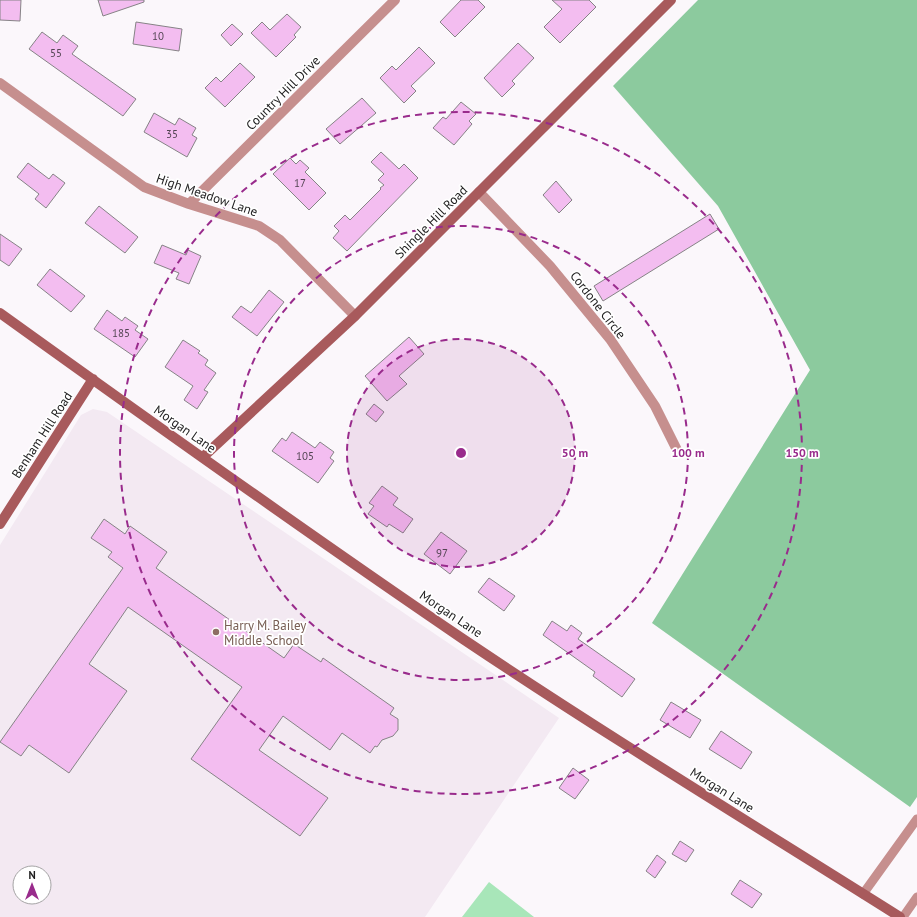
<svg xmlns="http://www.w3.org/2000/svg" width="917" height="917" viewBox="0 0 917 917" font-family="'PT Sans',sans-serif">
	<rect width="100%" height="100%" fill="#fbf7fb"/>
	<path fill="#f3e9f2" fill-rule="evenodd" d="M 93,409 L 107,412 L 559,718 L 425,917 L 0,917 L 0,545 L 81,415 ZM 20,873 L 44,873 L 44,897 L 20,897 Z"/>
	<path fill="#a8e6b9" d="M 489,882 L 534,917 L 462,917 Z"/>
	<path fill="#8cca9e" d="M 698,0 L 917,0 L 917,797 L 910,807 L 652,623 L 810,370 L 718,206 L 613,86 Z"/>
	<path fill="#f3bdf0" stroke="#868386" d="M 0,0 L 21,0 L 20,21 L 0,20 Z
		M 98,0 L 144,0 L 144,2 L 103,16 Z
		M 461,0 L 478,0 L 485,7 L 455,37 L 440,22 Z
		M 552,0 L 589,0 L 596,7 L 560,43 L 544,27 L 562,9 Z
		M 287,14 L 301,27 L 294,35 L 296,37 L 276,57 L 251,33 L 262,22 L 270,30 Z
		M 136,22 L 182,29 L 179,51 L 133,44 Z
		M 232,24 L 243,34 L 231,46 L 221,35 Z
		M 42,32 L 57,43 L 63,35 L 78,46 L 72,54 L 136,99 L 123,116 L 29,49 Z
		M 518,43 L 534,58 L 512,81 L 515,84 L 502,97 L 484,78 Z
		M 419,47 L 435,63 L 411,86 L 416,91 L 404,103 L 380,78 L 392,66 L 396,70 Z
		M 240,63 L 255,77 L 225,107 L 205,88 L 216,77 L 221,82 Z
		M 362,98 L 376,113 L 340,144 L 326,129 Z
		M 461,102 L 476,114 L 469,121 L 472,124 L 454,145 L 433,128 L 443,117 L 446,119 Z
		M 154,113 L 175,125 L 179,118 L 196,128 L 192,135 L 197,138 L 187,157 L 144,132 Z
		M 381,152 L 399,169 L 404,164 L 418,178 L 347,251 L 333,238 L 339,231 L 334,226 L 345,215 L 350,220 L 381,189 L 380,188 L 384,185 L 378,180 L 384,174 L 371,162 Z
		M 290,158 L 296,164 L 300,160 L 309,168 L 305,172 L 326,193 L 309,210 L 273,174 Z
		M 28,163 L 49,179 L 53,174 L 65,183 L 46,208 L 35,199 L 39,194 L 17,177 Z
		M 556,181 L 572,200 L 559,213 L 543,195 Z
		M 99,206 L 138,237 L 125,253 L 85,223 Z
		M 710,214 L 719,229 L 603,301 L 594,286 Z
		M 0,234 L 22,249 L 9,266 L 0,260 Z
		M 162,245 L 186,255 L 188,250 L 201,256 L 189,284 L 176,279 L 179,273 L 154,263 Z
		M 50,269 L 85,296 L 71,312 L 37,285 Z
		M 269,290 L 284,302 L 257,336 L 232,317 L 241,306 L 251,313 Z
		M 107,310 L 122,321 L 125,317 L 138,326 L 135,330 L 148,339 L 135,357 L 94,329 Z
		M 409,337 L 424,354 L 399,376 L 407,384 L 387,401 L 365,376 Z
		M 183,340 L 200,351 L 198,353 L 208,360 L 205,365 L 216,373 L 204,390 L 208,392 L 197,409 L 184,400 L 193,386 L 165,367 Z
		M 374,404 L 384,412 L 376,422 L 366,414 Z
		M 292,432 L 315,448 L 320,442 L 334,452 L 330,458 L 334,461 L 318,483 L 272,451 L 282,438 L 286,441 Z
		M 382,486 L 398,498 L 393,505 L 413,519 L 403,533 L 389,524 L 387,527 L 368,514 L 374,506 L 369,503 Z
		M 104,519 L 125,534 L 130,526 L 167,552 L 156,568 L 284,658 L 294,644 L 321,662 L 323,658 L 394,708 L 390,714 L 398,719 L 398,730 L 393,736 L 382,740 L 377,747 L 375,746 L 370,753 L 342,733 L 330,750 L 283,716 L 259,750 L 328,798 L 300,836 L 191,759 L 242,687 L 128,607 L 89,664 L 127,691 L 69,773 L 29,745 L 21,756 L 0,742 L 123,568 L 108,557 L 112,552 L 91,538 Z
		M 441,532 L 467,551 L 450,574 L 424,554 Z
		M 489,578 L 515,596 L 504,611 L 478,592 Z
		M 552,621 L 567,631 L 571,625 L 582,633 L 578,639 L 635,679 L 622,697 L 593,676 L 595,672 L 543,635 Z
		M 671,702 L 701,720 L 690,738 L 660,720 Z
		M 721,731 L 752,752 L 741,769 L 709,749 Z
		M 573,768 L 589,780 L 575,799 L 559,788 Z
		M 680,841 L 694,850 L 686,862 L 672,854 Z
		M 657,855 L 666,862 L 655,878 L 646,871 Z
		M 740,880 L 762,894 L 752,908 L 731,894 Z"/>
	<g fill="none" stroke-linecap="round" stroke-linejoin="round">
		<path stroke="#c68f8e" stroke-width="9" d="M 863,894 L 917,819
			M 903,917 L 917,897"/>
		<path stroke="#c68f8e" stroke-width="10" d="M 0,83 L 144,187 L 189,204 L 259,226 L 280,240 L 355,316
			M 479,192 L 550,266 L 610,339 L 655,406 L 677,450
			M 189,204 L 395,0"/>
		<path stroke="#a85a5c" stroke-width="10" d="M 0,313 C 153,423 307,533 463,639 C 606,735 754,825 900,917
			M 203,457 L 355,316 L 671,0
			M 0,524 L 93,379"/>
	</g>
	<circle cx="461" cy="453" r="114" fill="#992b8c" fill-opacity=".12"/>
	<g fill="none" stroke="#992b8c" stroke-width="2" stroke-dasharray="7 5">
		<circle cx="461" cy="453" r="114"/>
		<circle cx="461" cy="453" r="227"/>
		<circle cx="461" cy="453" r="341"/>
	</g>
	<circle fill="#8d6e63" stroke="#fff" stroke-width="1.5" cx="216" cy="632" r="4"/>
	<g text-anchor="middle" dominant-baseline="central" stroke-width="3.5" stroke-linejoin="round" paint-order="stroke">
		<g font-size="11" fill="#524452">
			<text x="158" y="36">10</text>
			<text x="56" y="53">55</text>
			<text x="172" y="134">35</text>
			<text x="300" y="183">17</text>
			<text x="121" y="333">185</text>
			<text x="305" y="456">105</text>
			<text x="442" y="553">97</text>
		</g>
		<g font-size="13" fill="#1d1c1d" stroke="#fff">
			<text transform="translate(283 93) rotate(-45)">Country Hill Drive</text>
			<text transform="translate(207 195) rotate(19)">High Meadow Lane</text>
			<text transform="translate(431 222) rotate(-45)">Shingle Hill Road</text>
			<text transform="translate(598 305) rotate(52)">Cordone Circle</text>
			<text transform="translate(185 429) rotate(35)">Morgan Lane</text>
			<text transform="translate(42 435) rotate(-57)">Benham Hill Road</text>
			<text transform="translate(451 614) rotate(34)">Morgan Lane</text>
			<text transform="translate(722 790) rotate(32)">Morgan Lane</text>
		</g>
		<g font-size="13" fill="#785e54" stroke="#fff" text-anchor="start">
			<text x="224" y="625">Harry M. Bailey<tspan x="224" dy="15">Middle School</tspan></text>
		</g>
	</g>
	<circle cx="461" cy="453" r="6" fill="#992b8c" stroke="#fff" stroke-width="2"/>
	<g font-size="12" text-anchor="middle" font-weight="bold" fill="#992b8c" stroke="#fff" stroke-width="3.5" stroke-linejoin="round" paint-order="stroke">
		<text x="575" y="457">50 m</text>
		<text x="688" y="457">100 m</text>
		<text x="802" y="457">150 m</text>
	</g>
	<g transform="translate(32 885)"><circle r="19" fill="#ffffff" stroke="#a5a4a5"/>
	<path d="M0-3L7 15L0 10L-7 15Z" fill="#992b8c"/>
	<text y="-6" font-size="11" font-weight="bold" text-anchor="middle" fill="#1d1c1d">N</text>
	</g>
</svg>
